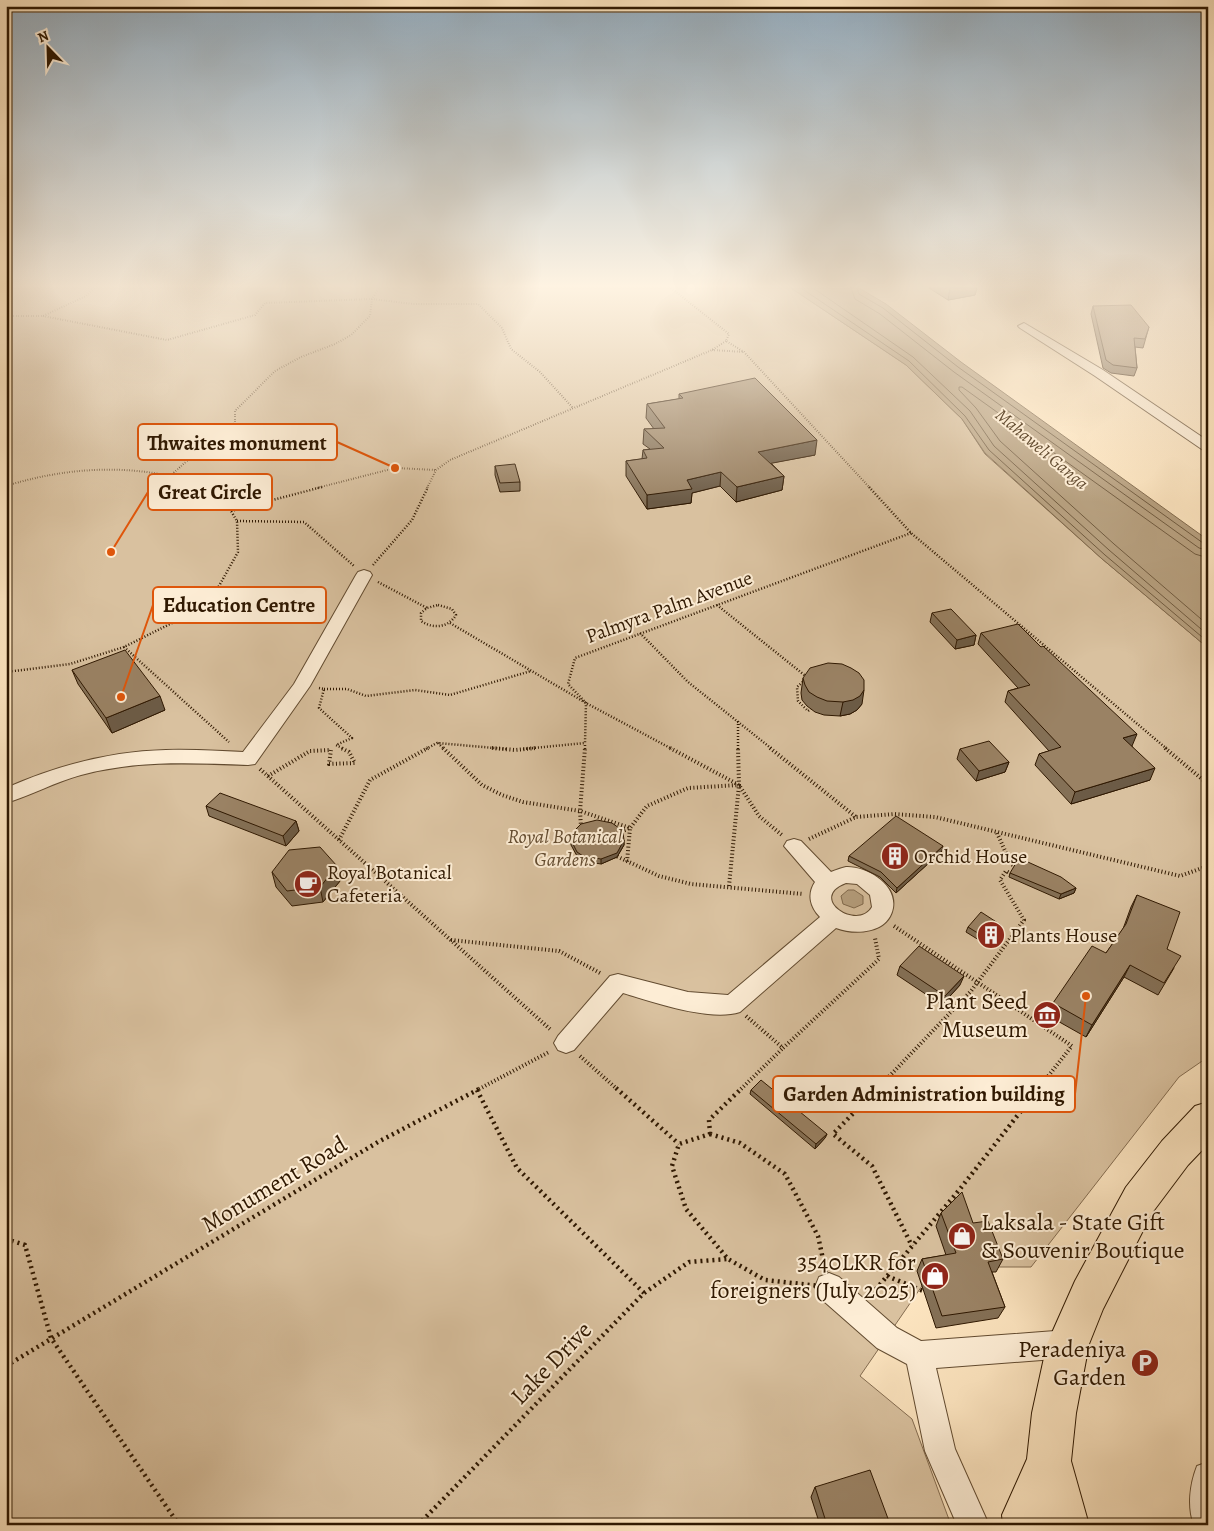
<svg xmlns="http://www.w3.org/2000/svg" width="1214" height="1531" viewBox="0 0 1214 1531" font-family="Alegreya,serif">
	<rect width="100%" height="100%" fill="#fce4bf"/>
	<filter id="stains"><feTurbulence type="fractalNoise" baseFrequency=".004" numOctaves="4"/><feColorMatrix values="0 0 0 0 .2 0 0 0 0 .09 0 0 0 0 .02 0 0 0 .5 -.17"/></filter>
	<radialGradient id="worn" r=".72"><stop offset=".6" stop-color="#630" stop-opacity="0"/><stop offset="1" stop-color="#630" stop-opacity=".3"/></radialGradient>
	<path fill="#d9c19f" stroke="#846c50" d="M 6,288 L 791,288 L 906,365 L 962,419 L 985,454 L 1101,558 L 1208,648 L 1208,1057 L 1179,1077 L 1031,1267 L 935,1267 L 860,1376 L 912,1419 L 951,1525 L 6,1525 Z"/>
	<path fill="#b69f7e" stroke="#80694c" d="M 791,288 L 859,288 L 886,304 L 961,362 L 1208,540 L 1208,648 L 1101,558 L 985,453 L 962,419 L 906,365 Z
		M 848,890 L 854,890 L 863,896 L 863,904 L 854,908 L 843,904 L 841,896 Z"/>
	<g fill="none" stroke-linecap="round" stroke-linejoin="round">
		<path stroke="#725c40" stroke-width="1" d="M 801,288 L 909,361 L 965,416 L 989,450 L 1105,555 L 1208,642
			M 813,288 L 913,357 L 970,411 L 994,446 L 1109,550 L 1208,635
			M 851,288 L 855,299 L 880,314 L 954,372 L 1199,548 L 1208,550
			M 857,288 L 859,294 L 883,308 L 958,367 L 1203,543 L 1208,544
			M 1208,558 L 1195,554 L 962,387 L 959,387 L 959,390 L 976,408 L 1000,441 L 1114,544 L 1208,625"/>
		<defs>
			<path id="minor" d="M 1200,288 L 1208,288 L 1208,310 L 1202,307 Z
				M 1024,323 L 1103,370 L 1208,441 L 1208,451 L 1203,450 L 1095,376 L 1020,328 L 1018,326 Z
				M 364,570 L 370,572 L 372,575 L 310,686 L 255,764 L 248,765 C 191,763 137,760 81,775 C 55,782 32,795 6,803 L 6,788 C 56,766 111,751 166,750 C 192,749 217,751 243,752 L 294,684 L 356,575 L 358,572 Z
				M 794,839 L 801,841 L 831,872 C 836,870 841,868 846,867 C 866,866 897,884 893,908 C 888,934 855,935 836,928 L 740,1012 C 710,1022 653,1002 623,993 L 574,1050 L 566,1053 L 558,1050 L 554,1043 L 558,1036 L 610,976 L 618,974 L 688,992 L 728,995 L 820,917 C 810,907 807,894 815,882 L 784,846 L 787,841 ZM 846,883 L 857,884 L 870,895 L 872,907 C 858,932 806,898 846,883 Z
				M 829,1273 L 839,1277 L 897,1328 L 921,1341 L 1068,1330 L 1078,1334 L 1082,1344 L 1078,1354 L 1068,1358 L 936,1368 L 955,1449 L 989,1525 L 957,1525 L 925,1451 L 907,1364 L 877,1348 L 819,1297 L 815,1287 L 819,1277 Z
				M 1208,1462 L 1208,1525 L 1194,1525 C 1187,1507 1190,1484 1197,1466 Z"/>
			<path id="highway" d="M 1208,1102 L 1208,1144 L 1188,1165 L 1152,1213 L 1103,1309 L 1089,1344 L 1076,1413 L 1071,1461 L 1089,1525 L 1003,1525 L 1002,1515 L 1027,1459 L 1032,1413 L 1047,1344 L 1075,1281 L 1126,1187 L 1162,1141 L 1195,1106 Z"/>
		</defs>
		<use href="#minor" stroke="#624b30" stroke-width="2"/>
		<use href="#highway" stroke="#2f1801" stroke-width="2"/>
		<path stroke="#2f1801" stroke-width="2" stroke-dasharray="0.5 2" stroke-linecap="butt" d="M 671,288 L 729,334 L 726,341 L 744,352 L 870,488
			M 6,316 L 43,316 L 86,296 L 94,288
			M 43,316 L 167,340 L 255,315 L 265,303 L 372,299 L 413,304 L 478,304 L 502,328 L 511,349 L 540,372 L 573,408
			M 712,350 L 744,352
			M 170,476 L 197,452 L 235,423 L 235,411 L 275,371 L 301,357 L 335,344 L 351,335 L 370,316 L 372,299 L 379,288
			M 6,486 C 60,469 119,464 174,477 C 184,479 194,485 203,488
			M 317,488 L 395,468 L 436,470
			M 427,488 L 436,470 L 450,460 L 712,350 L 726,341"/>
		<path stroke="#2f1801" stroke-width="2.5" stroke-dasharray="1 2" stroke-linecap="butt" d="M 869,487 L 911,533 L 1167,749
			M 231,511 L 322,487
			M 237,521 L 304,522 L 354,566
			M 373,565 L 412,520 L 428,487
			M 378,582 L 427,608
			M 438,605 L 452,609 L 456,615 C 448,628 433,629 421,621 L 421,613 L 427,608 Z
			M 717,605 L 808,678
			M 450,623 L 586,703 L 672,749
			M 640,633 L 688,682 L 772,749
			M 124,647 L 229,742
			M 6,672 L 70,664 L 124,647 L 180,619 L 219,586 L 238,552 L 237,521 L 231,511 L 209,491 L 200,487
			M 805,680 L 797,687 L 798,701 L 808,711 L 812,708
			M 319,688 L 324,689 L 319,708 L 352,738 L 336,745 L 344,749
			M 324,689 L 347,689 L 366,696 L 415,690 L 450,695 L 531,671
			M 738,721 L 738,749
			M 438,743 L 444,749
			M 426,749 L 437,743 L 506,749
			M 523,749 L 585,743 L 586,703 L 568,684 L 575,658 L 911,533
			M 585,749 L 585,743"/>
		<path stroke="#2f1801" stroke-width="4" stroke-dasharray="1 2.5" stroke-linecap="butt" d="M 443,748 L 482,785 L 502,795 L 523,802 L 580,811 L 630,828 L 627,862
			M 492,748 L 515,750 L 536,748
			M 670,748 L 739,785 L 759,816 L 783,836
			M 770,748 L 856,817
			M 1165,748 L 1208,784
			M 260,769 L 551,1030
			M 268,776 L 310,751 L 331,750 L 329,764 L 355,763 L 349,752 L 341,748
			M 581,827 L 580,811 L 585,748
			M 618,833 L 630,828 L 647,806 L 688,788 L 739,785 L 738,748
			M 997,833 L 1011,864 L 1017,867
			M 809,839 L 856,817 L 894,814 L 935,817 L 1180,876 L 1208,866
			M 339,840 L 370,780 L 428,748
			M 614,855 L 659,876 L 691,884 L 803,894
			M 729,886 L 739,785
			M 894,926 L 1072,1046 L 1038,1089
			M 451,940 L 559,951 L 602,974
			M 746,1016 L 783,1048 L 879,959 L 875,938
			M 580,1056 L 617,1089
			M 479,1089 L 549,1052
			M 741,1089 L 783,1048
			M 877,1089 L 971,991 L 1024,920 L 1000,880 L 1006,871 L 1012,874"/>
		<path stroke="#2f1801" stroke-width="4.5" stroke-dasharray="2 4" stroke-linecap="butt" d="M 616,1088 L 679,1144
			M 878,1088 L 833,1134 L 872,1166 L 912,1246
			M 477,1090 L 517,1168 L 644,1293
			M 710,1134 L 740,1143 L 785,1174 L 818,1236 L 829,1287 L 765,1280 L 728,1259 L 686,1209 L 672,1166 L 679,1144 Z
			M 710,1134 L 709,1120 L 742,1088
			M 6,1239 L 25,1245 L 51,1338 L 179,1525
			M 887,1276 L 928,1293
			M 872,1294 L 960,1189 L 1039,1088
			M 6,1366 L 378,1142 L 481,1088
			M 418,1525 L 644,1293 L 689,1262 L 727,1259"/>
		<use href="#minor" fill="#fdedd5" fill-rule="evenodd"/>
		<use href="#highway" fill="#fce4bf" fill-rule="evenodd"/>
	</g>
	<path fill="#847056" stroke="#2f1801" d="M 929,288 L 977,288 L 975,295 L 948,300 Z
		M 1093,306 L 1149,327 L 1143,348 L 1135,347 L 1137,368 L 1134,376 L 1111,373 L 1103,368 L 1091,314 Z
		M 679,394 L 815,455 L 771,463 L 784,476 L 782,490 L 736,502 L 720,486 L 692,493 L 691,503 L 647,509 L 626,476 L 626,461 L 642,459 L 643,450 L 650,449 L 643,444 L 644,429 L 654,429 L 646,418 L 647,404 L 679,399 Z
		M 495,466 L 520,482 L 520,491 L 500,492 L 495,475 Z
		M 932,613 L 976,635 L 974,645 L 955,649 L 930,622 Z
		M 981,633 L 1132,746 L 1150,780 L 1071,804 L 1035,765 L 1039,754 L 1049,751 L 1005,702 L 1008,691 L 1018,688 L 978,644 Z
		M 72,670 L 165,710 L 112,733 L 78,684 Z
		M 803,678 L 862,704 L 857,710 L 850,714 L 840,716 L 824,715 L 815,712 L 807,706 L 802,700 L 801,693 Z
		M 960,749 L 1009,762 L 1005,772 L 976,781 L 957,759 Z
		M 206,806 L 296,821 L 299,831 L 286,846 L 209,816 Z
		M 571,840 L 624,840 L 624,845 L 617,857 L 601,864 L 583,861 L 577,856 L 571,845 Z
		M 942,851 L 896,893 L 880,877 L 848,861 L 849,856 Z
		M 272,872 L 340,881 L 323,902 L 292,906 L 276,887 Z
		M 1010,873 L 1076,888 L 1074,893 L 1059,899 L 1009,877 Z
		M 1137,895 L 1167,949 L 1174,968 L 1158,995 L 1124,977 L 1086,1037 L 1047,1015 L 1053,1003 L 1106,953 L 1123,929 L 1131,907 Z
		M 968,927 L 1000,929 L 987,945 L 966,932 Z
		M 900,966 L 960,985 L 942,1005 L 897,975 Z
		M 751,1090 L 827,1134 L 825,1138 L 815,1149 L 750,1094 Z
		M 941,1213 L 973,1223 L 1003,1259 L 996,1272 L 992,1272 L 1005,1307 L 998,1318 L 936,1328 L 917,1271 L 922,1259 L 946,1255 L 936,1226 Z
		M 815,1487 L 890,1524 L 889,1525 L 820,1525 L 811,1497 Z"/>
	<path fill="#6c5b46" stroke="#2f1801" d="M 950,288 L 977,288 L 975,295 L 948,300 Z
		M 817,440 L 815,455 L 757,466 L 758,452 Z
		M 721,472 L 720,486 L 692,493 L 691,503 L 647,509 L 647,495 L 687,480 Z
		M 784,476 L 782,490 L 736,502 L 737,487 Z
		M 976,635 L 974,645 L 955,649 L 957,640 Z
		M 864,690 L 862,704 L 857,710 L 850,714 L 840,716 L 843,702 Z
		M 160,696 L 165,710 L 112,733 L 106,718 Z
		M 1137,734 L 1132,746 L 1119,750 L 1123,738 Z
		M 1009,762 L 1005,772 L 976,781 L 979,771 Z
		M 1155,768 L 1150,780 L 1071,804 L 1075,792 Z
		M 296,821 L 299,831 L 286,846 L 283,836 Z
		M 624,840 L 624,845 L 617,857 L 601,864 L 601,859 Z
		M 943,846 L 942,851 L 896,893 L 897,888 Z
		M 337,866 L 340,881 L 323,902 L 320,887 Z
		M 1076,888 L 1074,893 L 1059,899 L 1061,894 Z
		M 1001,925 L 1000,929 L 987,945 L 989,940 Z
		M 1130,965 L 1124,977 L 1086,1037 L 1092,1025 Z
		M 964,976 L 960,985 L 942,1005 L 945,996 Z
		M 827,1134 L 825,1138 L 815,1149 L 816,1144 Z"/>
	<path fill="#9a8264" stroke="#2f1801" d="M 1131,305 L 1149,327 L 1145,339 L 1134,338 L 1137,368 L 1113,365 L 1106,360 L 1093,306 Z
		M 755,378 L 817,440 L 758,452 L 784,476 L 737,487 L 721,472 L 687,480 L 692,489 L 647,495 L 626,461 L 647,458 L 643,450 L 664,448 L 644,429 L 665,428 L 647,404 L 683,398 L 679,394 Z
		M 515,464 L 520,482 L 500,483 L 495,466 Z
		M 951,609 L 976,635 L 957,640 L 932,613 Z
		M 1018,624 L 1041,647 L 1043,646 L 1137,734 L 1123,738 L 1155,768 L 1075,792 L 1039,754 L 1061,747 L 1008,691 L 1030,685 L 981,633 Z
		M 125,650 L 160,696 L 106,718 L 72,670 Z
		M 828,663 L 842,664 L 851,668 L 859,673 L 864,680 L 864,690 L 860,696 L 853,700 L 843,702 L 827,701 L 817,697 L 809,692 L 805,685 L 803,678 L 810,668 Z
		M 989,741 L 1009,762 L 979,771 L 960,749 Z
		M 220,793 L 296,821 L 283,836 L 206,806 Z
		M 896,816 L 943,846 L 897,888 L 881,872 L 849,856 Z
		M 597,820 L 612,823 L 619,828 L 623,833 L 624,840 L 617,853 L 601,859 L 583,856 L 577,852 L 571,840 L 576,829 L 581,824 Z
		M 320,847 L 337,866 L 320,887 L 287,891 L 272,872 L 289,850 Z
		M 1019,858 L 1061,877 L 1076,888 L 1061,894 L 1010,873 Z
		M 1137,895 L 1180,912 L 1167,949 L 1181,956 L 1164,983 L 1130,965 L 1092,1025 L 1053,1003 L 1092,946 L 1106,953 L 1126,924 Z
		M 981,912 L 1001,925 L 989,940 L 968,927 Z
		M 919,946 L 964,976 L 945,996 L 900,966 Z
		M 761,1080 L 827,1134 L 816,1144 L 751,1090 Z
		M 962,1192 L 973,1223 L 988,1221 L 1003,1259 L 988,1262 L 1005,1307 L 942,1316 L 922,1259 L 956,1253 L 941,1213 Z
		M 870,1470 L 890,1524 L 827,1525 L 815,1487 Z"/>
	<linearGradient id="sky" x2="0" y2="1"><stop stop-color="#94acbe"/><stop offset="0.57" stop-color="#fef3e2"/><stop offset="1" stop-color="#fef3e2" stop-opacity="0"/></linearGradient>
	<rect width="1214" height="502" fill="url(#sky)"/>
	<defs>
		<symbol id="building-disc" viewBox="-11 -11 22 22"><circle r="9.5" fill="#8f2418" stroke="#fdedd5"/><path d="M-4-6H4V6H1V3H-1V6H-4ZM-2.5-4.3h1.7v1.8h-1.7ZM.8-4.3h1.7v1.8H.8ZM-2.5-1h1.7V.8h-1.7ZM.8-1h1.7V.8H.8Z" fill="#fff"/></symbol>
		<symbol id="cafe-disc" viewBox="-11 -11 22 22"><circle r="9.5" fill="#8f2418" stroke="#fdedd5"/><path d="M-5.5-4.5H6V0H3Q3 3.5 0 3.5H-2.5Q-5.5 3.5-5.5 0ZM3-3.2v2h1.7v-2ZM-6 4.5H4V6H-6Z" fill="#fff"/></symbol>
		<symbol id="museum-disc" viewBox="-11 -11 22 22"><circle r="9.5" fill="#8f2418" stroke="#fdedd5"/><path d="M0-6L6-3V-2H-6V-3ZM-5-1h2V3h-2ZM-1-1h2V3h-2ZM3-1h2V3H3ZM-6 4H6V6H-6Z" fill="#fff"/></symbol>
		<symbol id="shop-disc" viewBox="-11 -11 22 22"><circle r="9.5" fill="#8f2418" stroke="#fdedd5"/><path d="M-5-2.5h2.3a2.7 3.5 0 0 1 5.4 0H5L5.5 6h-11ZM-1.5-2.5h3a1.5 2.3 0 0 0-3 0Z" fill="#fff"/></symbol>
		<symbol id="parking-disc" viewBox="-11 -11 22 22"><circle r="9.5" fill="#8f2418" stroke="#fdedd5"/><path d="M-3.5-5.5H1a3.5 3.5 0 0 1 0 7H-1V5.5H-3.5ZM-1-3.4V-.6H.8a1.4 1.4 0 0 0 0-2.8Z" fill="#fff"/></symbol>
	</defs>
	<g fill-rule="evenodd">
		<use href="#building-disc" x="879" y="840" width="32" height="32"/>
		<use href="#cafe-disc" x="292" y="868" width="32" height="32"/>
		<use href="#building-disc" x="975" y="919" width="32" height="32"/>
		<use href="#museum-disc" x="1031" y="999" width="32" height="32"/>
		<use href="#shop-disc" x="946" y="1220" width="32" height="32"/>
		<use href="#shop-disc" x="919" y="1260" width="32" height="32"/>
		<use href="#parking-disc" x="1129" y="1347" width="32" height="32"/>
	</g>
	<g text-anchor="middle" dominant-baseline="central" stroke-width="4" stroke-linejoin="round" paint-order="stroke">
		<g font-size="18" font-style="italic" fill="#654e33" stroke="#fdedd5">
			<text transform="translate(1042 449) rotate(40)">Mahaweli Ganga</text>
		</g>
		<g font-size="20" fill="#2f1801" stroke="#fdedd5">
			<text transform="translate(669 607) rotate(-20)">Palmyra Palm Avenue</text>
		</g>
		<g font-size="20" font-style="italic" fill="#624b30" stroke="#fdedd5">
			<text x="565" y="836">Royal Botanical<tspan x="565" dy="23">Gardens</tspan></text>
		</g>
		<g font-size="20" fill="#2f1801" stroke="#fdedd5" text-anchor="start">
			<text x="914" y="856">Orchid House</text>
			<text x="327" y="872">Royal Botanical<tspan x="327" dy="23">Cafeteria</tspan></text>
			<text x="1010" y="935">Plants House</text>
		</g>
		<g font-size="24" fill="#2f1801" stroke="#fdedd5" text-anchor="end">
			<text x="1028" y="1001">Plant Seed<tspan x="1028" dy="28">Museum</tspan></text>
			<text x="981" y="1222" text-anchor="start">Laksala - State Gift<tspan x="981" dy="28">&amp; Souvenir Boutique</tspan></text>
			<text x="916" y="1262">3540LKR for<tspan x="916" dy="28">foreigners (July 2025)</tspan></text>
			<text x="1126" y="1349">Peradeniya<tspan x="1126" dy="28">Garden</tspan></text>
		</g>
		<g font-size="24" fill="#2f1801" stroke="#fdedd5">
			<text transform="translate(274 1184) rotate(-31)">Monument Road</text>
			<text transform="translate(551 1363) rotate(-46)">Lake Drive</text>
		</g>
	</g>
	<path fill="none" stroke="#df560b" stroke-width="2" d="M395 468L337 442M111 552L148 492M121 697L153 605M1086 996L1075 1094"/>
	<g fill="#df560b" stroke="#fdedd5" stroke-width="2">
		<circle cx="395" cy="468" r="5"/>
		<circle cx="111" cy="552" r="5"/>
		<circle cx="121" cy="697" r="5"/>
		<circle cx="1086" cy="996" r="5"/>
	</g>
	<g fill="#fdedd5" stroke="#df560b" stroke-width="2">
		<rect x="138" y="424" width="199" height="36" rx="5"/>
		<rect x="148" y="474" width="124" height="36" rx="5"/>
		<rect x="153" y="587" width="173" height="36" rx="5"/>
		<rect x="773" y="1076" width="302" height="36" rx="5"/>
	</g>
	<g font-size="21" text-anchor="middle" font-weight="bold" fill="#2f1801">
		<text x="237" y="450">Thwaites monument</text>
		<text x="210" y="499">Great Circle</text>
		<text x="239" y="612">Education Centre</text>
		<text x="924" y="1101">Garden Administration building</text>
	</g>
	<rect width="1214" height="1531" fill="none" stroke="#fce4bf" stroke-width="25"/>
	<rect x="8" y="8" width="1199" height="1516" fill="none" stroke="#2f1801" stroke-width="2.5"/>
	<rect x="12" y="12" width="1189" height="1506" fill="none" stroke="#2f1801"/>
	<g transform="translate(48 48) rotate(337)" stroke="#fdedd5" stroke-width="4" paint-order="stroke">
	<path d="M0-4L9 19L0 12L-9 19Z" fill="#2f1801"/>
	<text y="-8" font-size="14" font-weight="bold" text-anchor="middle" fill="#2f1801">N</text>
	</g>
	<rect width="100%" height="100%" filter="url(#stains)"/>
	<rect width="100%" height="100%" fill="url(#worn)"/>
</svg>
